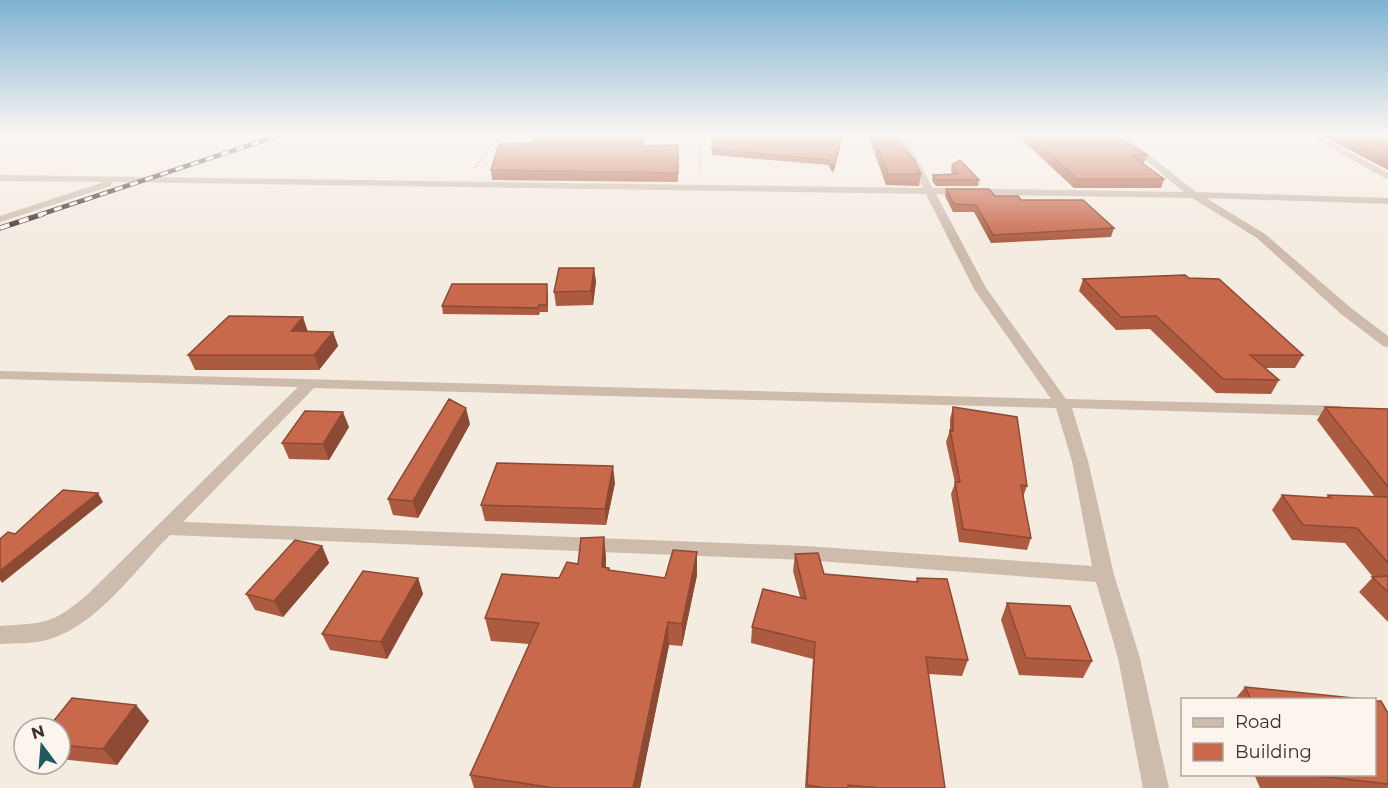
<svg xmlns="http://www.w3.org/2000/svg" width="1388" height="788" viewBox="0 0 1388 788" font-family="Montserrat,sans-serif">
	<rect width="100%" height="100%" fill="#f4ebe1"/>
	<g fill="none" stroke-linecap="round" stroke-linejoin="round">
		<path stroke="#b9a596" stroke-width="2" stroke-dasharray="1.5 1.5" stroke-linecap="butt" d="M 0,140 L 13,135
			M 475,168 L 498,135
			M 699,171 L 702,135"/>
		<path fill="#cdbbac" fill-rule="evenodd" d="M 896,135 L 904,135 L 933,188 L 1184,192 L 1115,135 L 1124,135 L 1196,192 L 1388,198 L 1388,204 L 1206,198 L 1265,234 L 1351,308 L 1388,336 L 1388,347 L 1383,346 L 1341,314 L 1257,238 L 1192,198 L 936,194 L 986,288 L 1066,399 L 1341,406 L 1349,411 L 1341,416 L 1072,408 L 1088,461 L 1114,575 L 1140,658 L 1169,788 L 1143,788 L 1118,658 L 1096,582 L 805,560 L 170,535 C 133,572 98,625 47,640 C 32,644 15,643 0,644 L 0,626 C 45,623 51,625 87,595 L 298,387 L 0,379 L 0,371 L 1051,399 L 974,289 L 926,194 L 112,182 L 111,186 L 0,222 L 0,216 L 104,182 L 0,181 L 0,175 L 923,188 ZM 314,388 L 1056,408 L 1072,461 L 1092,566 L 805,546 L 183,522 Z
			M 1308,135 L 1318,135 L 1388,173 L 1388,180 Z"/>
		<defs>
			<path id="rail-far1" d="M 39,215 L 280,135"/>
			<path id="rail" d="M 0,228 L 43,214"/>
		</defs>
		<use href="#rail-far1" stroke="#3b302b" stroke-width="4.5"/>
		<use href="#rail" stroke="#3b302b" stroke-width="5"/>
		<use href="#rail-far1" stroke="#fbf5ee" stroke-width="3" stroke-dasharray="8" stroke-linecap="butt"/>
		<use href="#rail" stroke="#fbf5ee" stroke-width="4" stroke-dasharray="10" stroke-linecap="butt"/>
	</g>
	<path fill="#ac5a40" d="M 538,135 L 646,135 L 642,146 L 678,145 L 678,182 L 492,180 L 491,170 L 533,143 Z
		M 712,135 L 843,135 L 833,173 L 828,165 L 712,155 Z
		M 868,135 L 894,135 L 921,174 L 919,186 L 886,185 Z
		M 1017,135 L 1114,135 L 1147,155 L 1144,163 L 1142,163 L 1164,179 L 1161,188 L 1074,188 Z
		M 1321,135 L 1388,135 L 1388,170 Z
		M 952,165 L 979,180 L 978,186 L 936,186 L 932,181 L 933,175 L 953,175 L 951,171 Z
		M 946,189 L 1021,200 L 1114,228 L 1111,237 L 991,243 L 974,212 L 953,212 L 945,196 Z
		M 1083,279 L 1303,355 L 1295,368 L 1265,368 L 1279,380 L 1271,394 L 1216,393 L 1150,329 L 1116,330 L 1079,291 Z
		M 596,281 L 593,305 L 556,306 L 554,292 Z
		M 548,291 L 548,312 L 540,312 L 539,315 L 443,314 L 442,306 Z
		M 308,331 L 333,332 L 338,346 L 319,370 L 195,370 L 188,355 Z
		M 953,407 L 1027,486 L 1023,497 L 1031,538 L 1027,550 L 959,542 L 951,494 L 955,483 L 946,442 L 950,430 L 950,419 Z
		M 1325,407 L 1388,409 L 1388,622 L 1359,592 L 1373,577 L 1345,543 L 1292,540 L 1272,510 L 1282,495 L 1326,498 L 1328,495 L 1375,497 L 1317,420 Z
		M 470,424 L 418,518 L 393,515 L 388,499 Z
		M 349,427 L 329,460 L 289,459 L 282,443 Z
		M 615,483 L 606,525 L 485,521 L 481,505 Z
		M 604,537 L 606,559 L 606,567 L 609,568 L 610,570 L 665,578 L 697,552 L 697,575 L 682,646 L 669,645 L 640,788 L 474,788 L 470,775 L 529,644 L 491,641 L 485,618 L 559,578 L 578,564 Z
		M 322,546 L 329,563 L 283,617 L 255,610 L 246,594 Z
		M 795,554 L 824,574 L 916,582 L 917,578 L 968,660 L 962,676 L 928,674 L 945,788 L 805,788 L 813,659 L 751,643 L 752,627 L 800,597 L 793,571 Z
		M 418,578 L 423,594 L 387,659 L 330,650 L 322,634 Z
		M 1007,603 L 1092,661 L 1083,678 L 1019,675 L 1001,620 Z
		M 1245,687 L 1363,699 L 1235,699 Z
		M 136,705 L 149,721 L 117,765 L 60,759 L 60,728 Z
		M 1388,713 L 1388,788 L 1260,788 L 1254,774 L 1374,774 Z"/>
	<path fill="#8c4a34" d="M 642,135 L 646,135 L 639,154 L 638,146 Z
		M 594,268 L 596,281 L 593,305 L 591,291 Z
		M 303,317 L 308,332 L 291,331 Z
		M 333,332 L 338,346 L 319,370 L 314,355 Z
		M 466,408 L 470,424 L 418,518 L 413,501 Z
		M 343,412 L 349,427 L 329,460 L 323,444 Z
		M 613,466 L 615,483 L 606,525 L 605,509 Z
		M 98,493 L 103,502 L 2,583 L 0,580 L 0,571 Z
		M 604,537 L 606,559 L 604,589 L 602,567 Z
		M 322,546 L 329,563 L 283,617 L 274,601 Z
		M 697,552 L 697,575 L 682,646 L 682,624 Z
		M 418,578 L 423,594 L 387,659 L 381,642 Z
		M 668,622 L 669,645 L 640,788 L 633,788 Z
		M 136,705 L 149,721 L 117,765 L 103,749 Z"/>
	<path fill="#c8694b" stroke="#8c4a34" stroke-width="1.5" d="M 538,135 L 642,135 L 638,146 L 678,145 L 678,173 L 491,170 L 499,144 L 533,143 Z
		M 712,135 L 842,135 L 834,168 L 828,160 L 712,149 Z
		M 873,135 L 894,135 L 914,160 L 921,174 L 888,174 Z
		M 1028,135 L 1114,135 L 1147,155 L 1131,155 L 1164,179 L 1077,179 Z
		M 1338,135 L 1388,135 L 1388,160 Z
		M 960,160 L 979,180 L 937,180 L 933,175 L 958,174 L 952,165 Z
		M 946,189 L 989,189 L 995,196 L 1018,196 L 1021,200 L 1083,200 L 1114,228 L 993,235 L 976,205 L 954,204 Z
		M 559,268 L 594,268 L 591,291 L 554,292 Z
		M 1185,275 L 1189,278 L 1219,279 L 1303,355 L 1250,355 L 1279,380 L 1223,379 L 1156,316 L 1121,317 L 1083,279 Z
		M 452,284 L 547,284 L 547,305 L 539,305 L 538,308 L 442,306 Z
		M 229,316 L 303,317 L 291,331 L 333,332 L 314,355 L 188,355 Z
		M 449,399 L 466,408 L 413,501 L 388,499 Z
		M 953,407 L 1017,417 L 1027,486 L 1021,485 L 1031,538 L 963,529 L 955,482 L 960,482 L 950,430 L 953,431 Z
		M 1325,407 L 1388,409 L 1388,487 Z
		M 305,411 L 343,412 L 323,444 L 282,443 Z
		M 497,463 L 613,466 L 605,509 L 481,505 Z
		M 63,490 L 98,493 L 0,571 L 0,539 L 8,532 L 15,534 Z
		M 1282,495 L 1331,498 L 1328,495 L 1388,497 L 1388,563 L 1357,528 L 1303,525 Z
		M 604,537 L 602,567 L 609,568 L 608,570 L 665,578 L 673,550 L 697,552 L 682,624 L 668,622 L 633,788 L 554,788 L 470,775 L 539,623 L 485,618 L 502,574 L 559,578 L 567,562 L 578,564 L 581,538 Z
		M 295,540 L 322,546 L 274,601 L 246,594 Z
		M 818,553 L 824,574 L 918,582 L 917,578 L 947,579 L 968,660 L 926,657 L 945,788 L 881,788 L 848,785 L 848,788 L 826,788 L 807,785 L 815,642 L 752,627 L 763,589 L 806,599 L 795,554 Z
		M 363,571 L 418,578 L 381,642 L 322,634 Z
		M 1388,576 L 1388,592 L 1372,577 Z
		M 1007,603 L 1070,606 L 1092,661 L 1026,658 Z
		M 1245,687 L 1363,699 L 1251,699 Z
		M 72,698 L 136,705 L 103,749 L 60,745 L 60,728 L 48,728 Z
		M 1374,701 L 1381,701 L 1388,713 L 1388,784 L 1302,774 L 1374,774 Z"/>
	<linearGradient id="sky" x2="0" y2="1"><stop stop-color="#7eb2d2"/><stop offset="0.55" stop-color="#faf6f2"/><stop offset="1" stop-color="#faf6f2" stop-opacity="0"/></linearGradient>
	<rect width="1388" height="245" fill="url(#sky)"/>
	<rect x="1181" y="698" width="195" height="78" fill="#fbf5ee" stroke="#aea6a0" stroke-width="1.5"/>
	<rect x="1193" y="718" width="30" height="9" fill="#cdbbac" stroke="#aea6a0" stroke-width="1.5"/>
	<text x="1235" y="728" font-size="18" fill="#3b302b">Road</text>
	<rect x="1193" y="743" width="30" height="18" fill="#c8694b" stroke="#aea6a0" stroke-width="1.5"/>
	<text x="1235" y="758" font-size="18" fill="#3b302b">Building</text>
	<g transform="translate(42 746) rotate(344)"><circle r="28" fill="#fbf5ee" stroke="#aea6a0" stroke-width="1.5"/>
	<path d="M0-4.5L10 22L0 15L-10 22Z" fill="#1f5a5e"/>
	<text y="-9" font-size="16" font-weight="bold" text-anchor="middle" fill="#3b302b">N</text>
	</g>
</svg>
